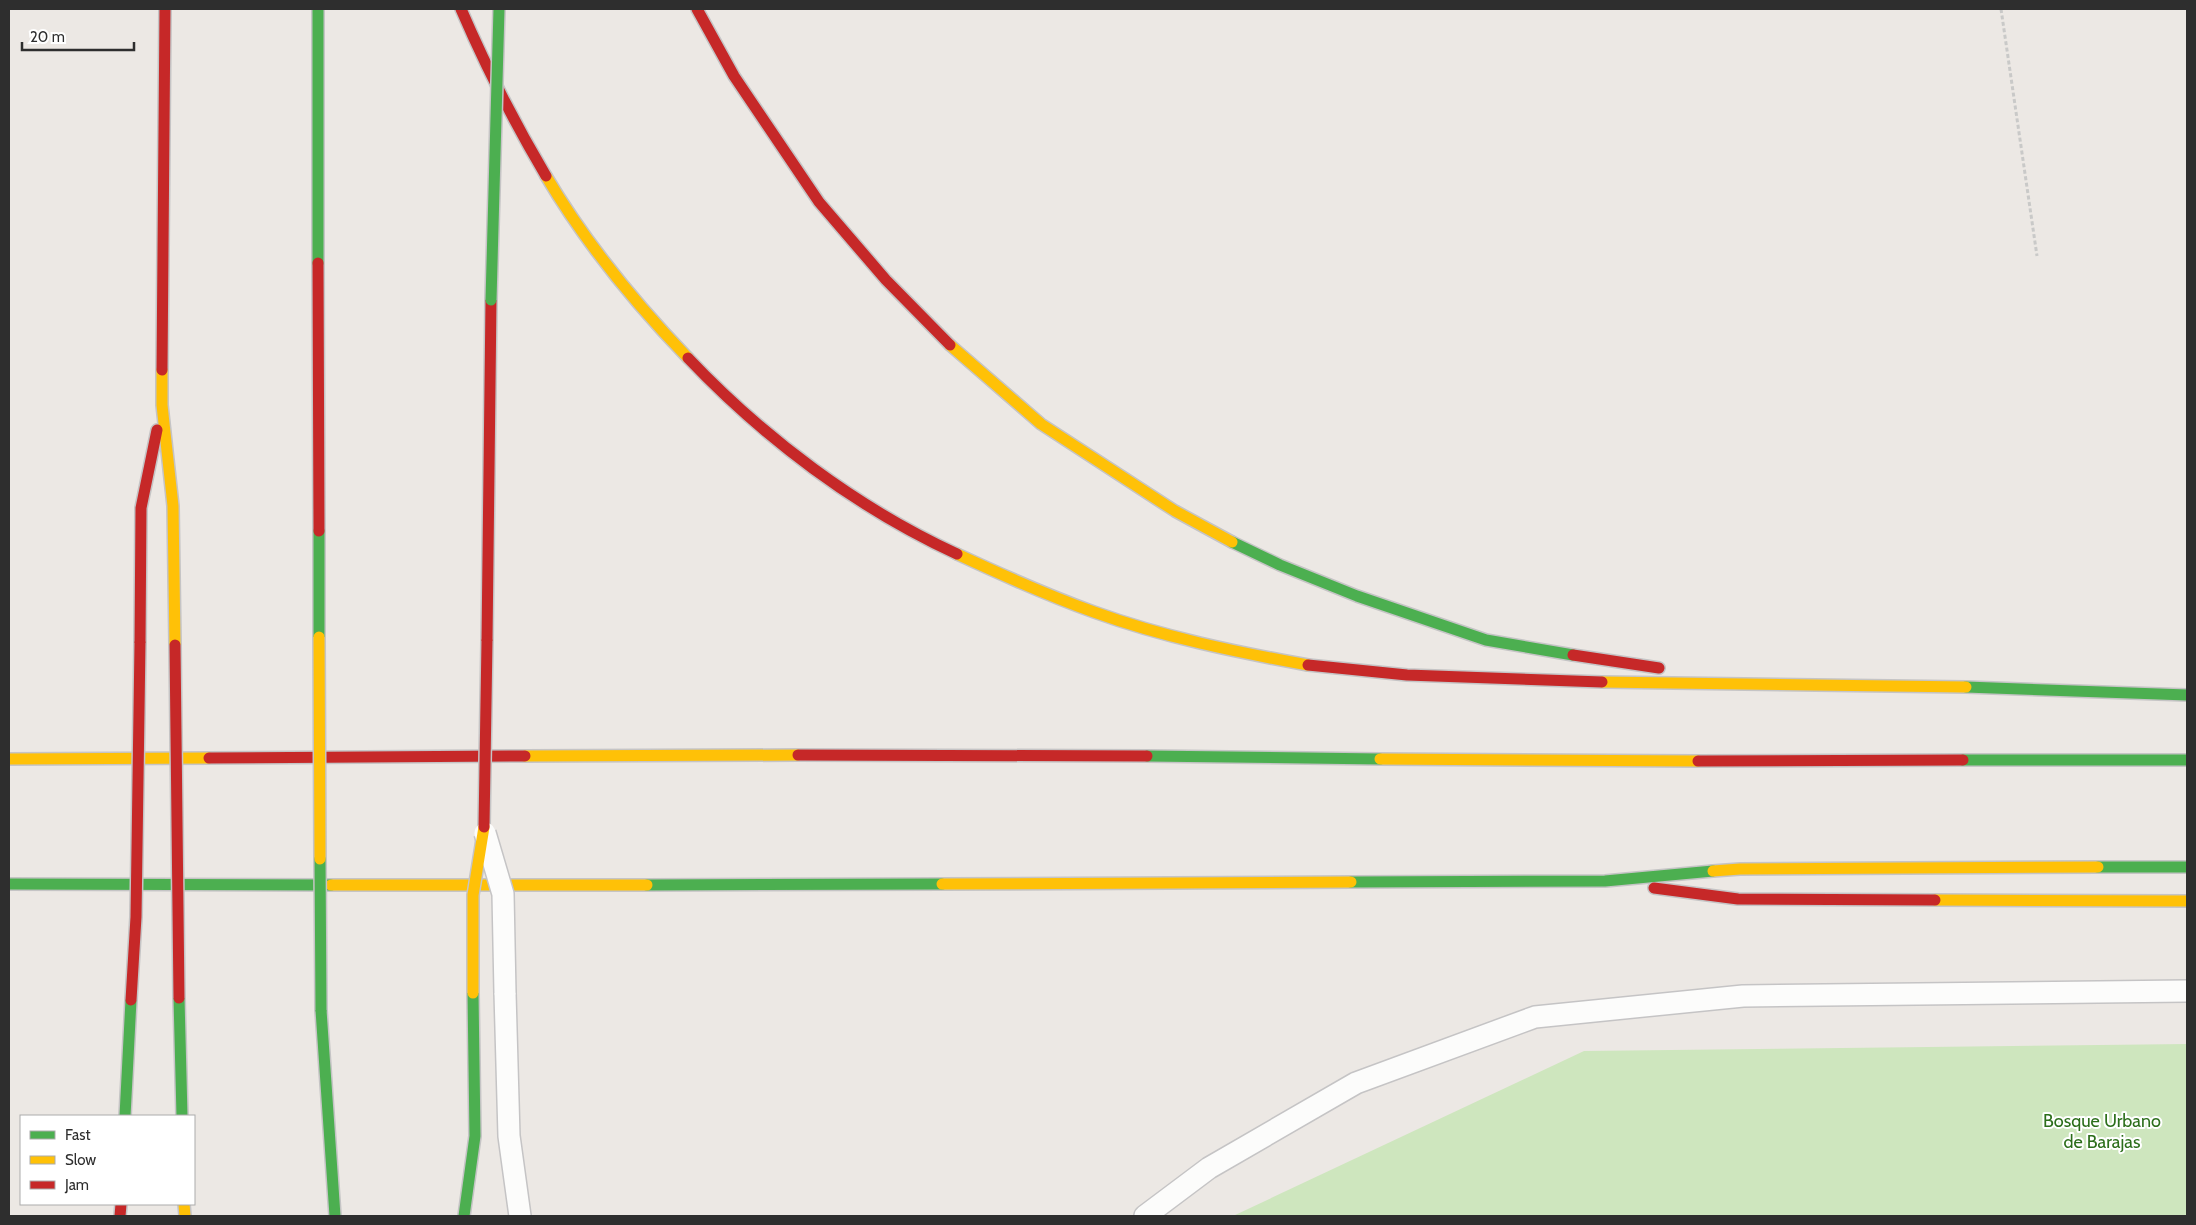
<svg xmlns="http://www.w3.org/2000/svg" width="2196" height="1225" viewBox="0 0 2196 1225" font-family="Cabin,sans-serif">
	<rect width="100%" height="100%" fill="#ece8e4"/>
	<path fill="#cee6be" d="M 2187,1044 L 2187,1216 L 1233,1216 L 1584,1051 Z"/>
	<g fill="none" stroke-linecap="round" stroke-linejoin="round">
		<defs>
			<path id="lane" d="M 505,993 L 509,1136 L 520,1216
				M 1145,1216 L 1209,1168 L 1356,1083 L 1535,1017 L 1743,996 L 2187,991"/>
			<path id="fast" d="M 318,9 L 318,263
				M 319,531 L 319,637
				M 1232,542 L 1280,565 L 1357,596 L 1486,640 L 1573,655
				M 1966,687 L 2187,695
				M 1147,756 L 1380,759
				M 1963,760 L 2187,760
				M 2098,867 L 2187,867
				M 1351,882 L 1605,881 L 1713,871
				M 9,884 L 331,885
				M 647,885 L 942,884
				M 179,998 L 182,1116
				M 321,1010 L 335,1216
				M 125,1116 L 131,1000
				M 464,1216 L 475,1136 L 473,993"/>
			<path id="slow" d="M 546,176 C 585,242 635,303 688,358
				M 950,345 L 1041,424 L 1175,511 L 1232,542
				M 162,370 L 162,405 L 173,506 L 175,645
				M 957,554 C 1002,575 1047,595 1094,612 C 1163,637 1236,652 1308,665
				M 1602,682 L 1966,687
				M 525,756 L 798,755
				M 9,759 L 209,758
				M 1380,759 L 1698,761
				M 1713,871 L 1740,869 L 2098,867
				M 942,884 L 1351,882
				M 331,885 L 647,885
				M 1935,900 L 2187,901
				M 184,1204 L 185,1216"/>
			<path id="jam" d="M 461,9 C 486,67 514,122 546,176
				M 697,9 L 734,76 L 819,202 L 886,280 L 950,345
				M 318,263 L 319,531
				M 688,358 C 764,438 857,508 957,554
				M 162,370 L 165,9
				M 487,641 L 491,300
				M 140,643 L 141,508 L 157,430
				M 1573,655 L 1659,668
				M 1308,665 L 1407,675 L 1602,682
				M 798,755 L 1147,756
				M 209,758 L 525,756
				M 1698,761 L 1963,760
				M 1654,888 L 1738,899 L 1935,900
				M 120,1216 L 121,1204"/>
		</defs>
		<use href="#lane" stroke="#c5c4c5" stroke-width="24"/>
		<use href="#fast" stroke="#c5c4c5" stroke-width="14"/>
		<use href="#slow" stroke="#c5c4c5" stroke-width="14"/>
		<use href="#jam" stroke="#c5c4c5" stroke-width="14"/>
		<path stroke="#c9c9c8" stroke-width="3" stroke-dasharray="4 2.5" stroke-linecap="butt" d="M 2001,9 L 2037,256"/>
		<use href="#lane" stroke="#fcfcfb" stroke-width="21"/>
		<use href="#fast" stroke="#4caf50" stroke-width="11"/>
		<use href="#slow" stroke="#ffc107" stroke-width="11"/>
		<use href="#jam" stroke="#c62828" stroke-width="11"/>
		<defs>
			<path id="lane-bridge" d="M 485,833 L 503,894 L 505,993"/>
			<path id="fast-bridge" d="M 491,300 L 499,9
				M 320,859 L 321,1010"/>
			<path id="slow-bridge" d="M 319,637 L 320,859
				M 473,993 L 473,895 L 484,827"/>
			<path id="jam-bridge" d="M 175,645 L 179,998
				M 484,827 L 487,641
				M 131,1000 L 136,917 L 140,643"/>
		</defs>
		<use href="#lane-bridge" stroke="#c5c4c5" stroke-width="24" stroke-linecap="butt"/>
		<use href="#fast-bridge" stroke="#c5c4c5" stroke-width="14" stroke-linecap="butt"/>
		<use href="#slow-bridge" stroke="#c5c4c5" stroke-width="14" stroke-linecap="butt"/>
		<use href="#jam-bridge" stroke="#c5c4c5" stroke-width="14" stroke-linecap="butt"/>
		<use href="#lane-bridge" stroke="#fcfcfb" stroke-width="21"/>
		<use href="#fast-bridge" stroke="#4caf50" stroke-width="11"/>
		<use href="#slow-bridge" stroke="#ffc107" stroke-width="11"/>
		<use href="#jam-bridge" stroke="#c62828" stroke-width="11"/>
	</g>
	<g text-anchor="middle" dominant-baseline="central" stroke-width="4" stroke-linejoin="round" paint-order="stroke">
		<g font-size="18" fill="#2c6e1b" stroke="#fff">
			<text x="2102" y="1121">Bosque Urbano<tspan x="2102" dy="21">de Barajas</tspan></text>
		</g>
	</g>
	<rect width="2196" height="1225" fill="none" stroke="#2e2e2e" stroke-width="20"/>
	<rect x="20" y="1115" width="175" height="90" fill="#ffffff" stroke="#ababab"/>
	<rect x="30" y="1131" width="25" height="8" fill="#4caf50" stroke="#ababab"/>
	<text x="65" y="1140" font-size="15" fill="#2e2e2e">Fast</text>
	<rect x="30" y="1156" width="25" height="8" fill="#ffc107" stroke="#ababab"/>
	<text x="65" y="1165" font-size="15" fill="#2e2e2e">Slow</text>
	<rect x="30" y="1181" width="25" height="8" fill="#c62828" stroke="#ababab"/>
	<text x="65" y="1190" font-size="15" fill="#2e2e2e">Jam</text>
	<path d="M22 42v8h112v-8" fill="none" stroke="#2e2e2e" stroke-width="2.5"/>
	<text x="30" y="42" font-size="15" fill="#2e2e2e" stroke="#ffffff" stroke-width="4" paint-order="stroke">20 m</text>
</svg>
